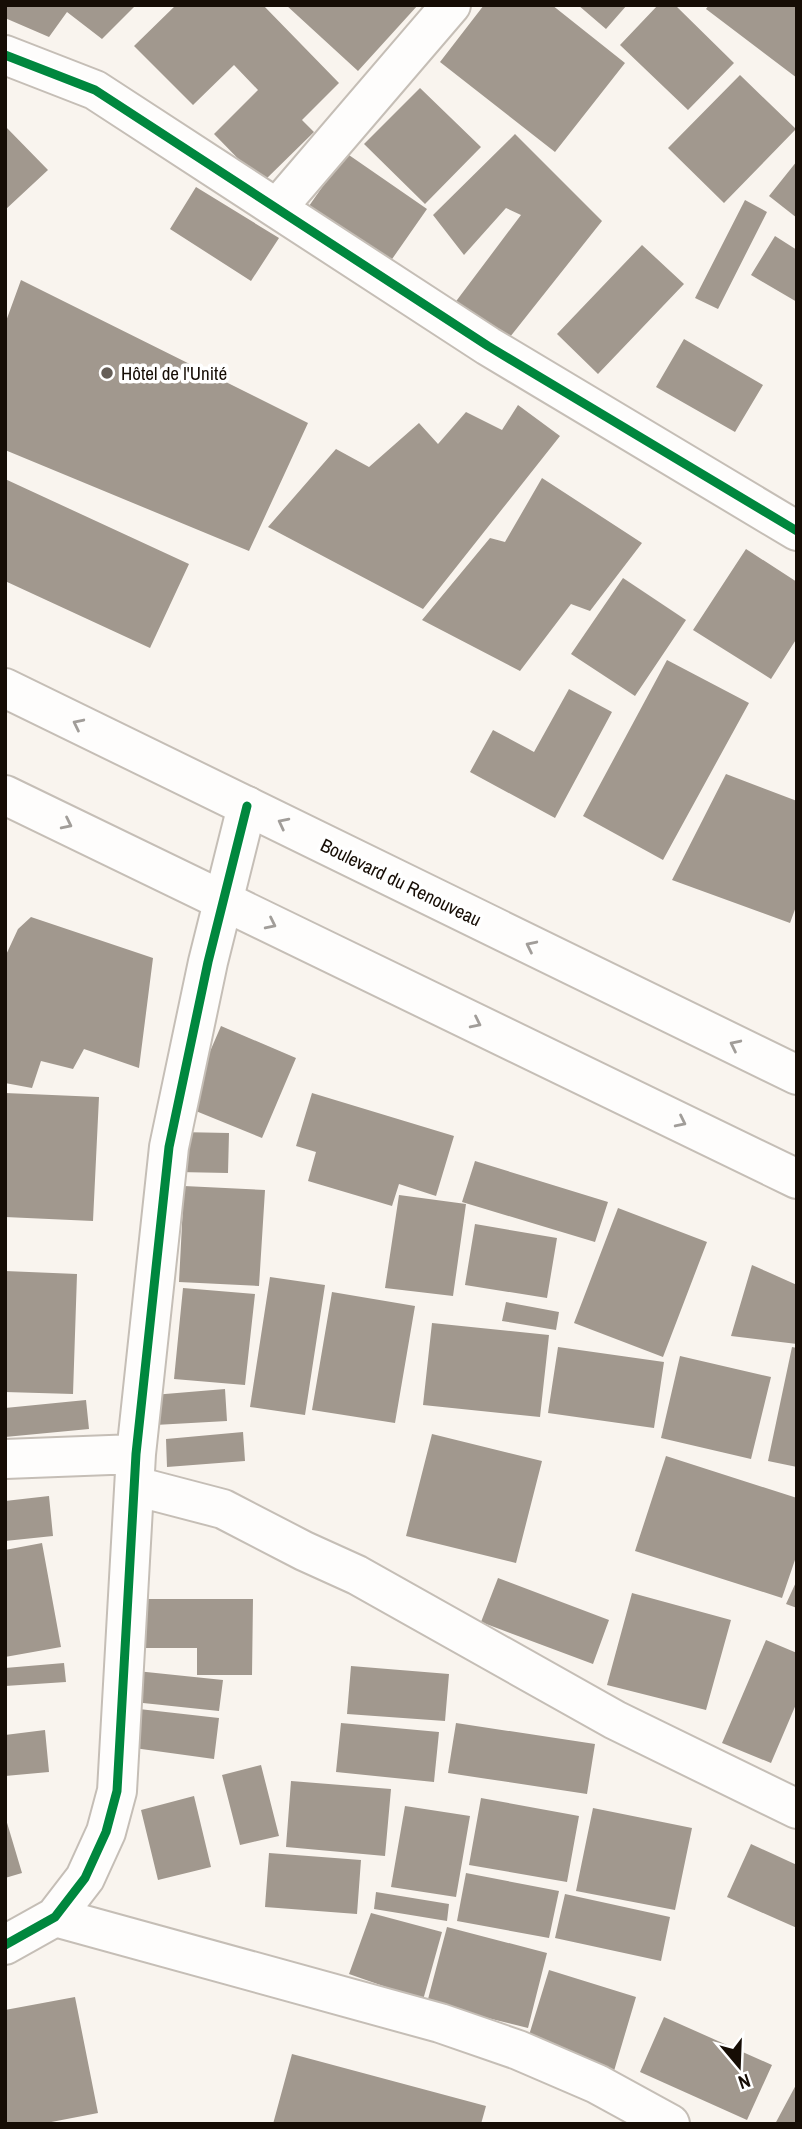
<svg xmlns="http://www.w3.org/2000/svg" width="802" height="2129" viewBox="0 0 802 2129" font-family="'Archivo Narrow',sans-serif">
	<rect width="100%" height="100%" fill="#f9f4ee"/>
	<path fill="#a1988e" d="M 5,5 L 132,5 L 134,7 L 102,39 L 67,12 L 49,37 L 5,18 Z
		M 176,5 L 263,5 L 339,83 L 302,120 L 314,132 L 262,183 L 214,134 L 258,90 L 234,65 L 193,105 L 134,46 Z
		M 286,5 L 418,5 L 358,71 Z
		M 484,5 L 552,5 L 625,63 L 555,152 L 440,62 Z
		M 578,5 L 627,5 L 606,29 Z
		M 658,5 L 675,5 L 734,63 L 688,110 L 620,45 Z
		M 709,5 L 797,5 L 797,78 L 706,9 Z
		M 740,75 L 796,129 L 724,203 L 668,148 Z
		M 420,88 L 481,147 L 425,204 L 364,144 Z
		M 5,126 L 48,170 L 5,210 Z
		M 515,134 L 602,221 L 506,342 L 454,304 L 521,215 L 506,208 L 464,255 L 433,215 Z
		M 346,153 L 427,209 L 390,262 L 309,206 Z
		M 797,161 L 797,218 L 769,196 Z
		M 196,187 L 279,238 L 251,281 L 170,229 Z
		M 745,200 L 767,212 L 718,309 L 695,298 Z
		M 775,236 L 797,250 L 797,302 L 751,275 Z
		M 642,245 L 684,284 L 598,374 L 557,334 Z
		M 21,280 L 308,423 L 249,551 L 5,450 L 5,324 Z
		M 684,339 L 763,385 L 735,432 L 656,387 Z
		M 518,405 L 560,436 L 423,609 L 268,527 L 336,449 L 369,467 L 419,423 L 438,444 L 466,412 L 502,430 Z
		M 542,478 L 642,543 L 590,611 L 571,604 L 520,671 L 422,620 L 490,538 L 505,542 Z
		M 5,479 L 189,564 L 150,648 L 5,581 Z
		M 746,549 L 797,582 L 797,638 L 771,679 L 693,630 Z
		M 623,578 L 686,620 L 635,696 L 571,654 Z
		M 667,660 L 749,703 L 663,860 L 583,816 Z
		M 569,689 L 612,712 L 555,818 L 470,772 L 493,730 L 534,752 Z
		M 726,774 L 797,801 L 797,904 L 790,923 L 672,880 Z
		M 31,917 L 153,958 L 139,1068 L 84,1049 L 73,1069 L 41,1061 L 32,1088 L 5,1083 L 5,957 L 18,929 Z
		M 221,1026 L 296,1058 L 262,1138 L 186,1107 Z
		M 5,1093 L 99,1097 L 93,1221 L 5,1217 Z
		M 312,1093 L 454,1136 L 436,1196 L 399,1184 L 392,1206 L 308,1181 L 316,1152 L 296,1146 Z
		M 179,1132 L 229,1133 L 228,1173 L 178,1172 Z
		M 475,1161 L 608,1202 L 595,1242 L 462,1202 Z
		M 184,1186 L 265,1190 L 259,1286 L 179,1282 Z
		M 399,1195 L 466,1204 L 453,1296 L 385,1288 Z
		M 618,1208 L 707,1242 L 663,1357 L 574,1323 Z
		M 475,1224 L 557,1238 L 547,1298 L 465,1285 Z
		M 752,1265 L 797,1285 L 797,1344 L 731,1336 Z
		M 5,1271 L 77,1274 L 73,1394 L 5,1392 Z
		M 270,1277 L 325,1285 L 305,1415 L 250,1407 Z
		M 183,1288 L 255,1294 L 245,1385 L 174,1379 Z
		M 332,1292 L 415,1306 L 395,1423 L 312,1410 Z
		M 506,1302 L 559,1312 L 556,1330 L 502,1321 Z
		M 432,1323 L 549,1335 L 540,1417 L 423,1405 Z
		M 558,1347 L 664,1362 L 654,1428 L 548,1413 Z
		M 792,1347 L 797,1348 L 797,1467 L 768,1461 Z
		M 680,1356 L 771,1377 L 751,1459 L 661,1438 Z
		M 225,1389 L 227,1421 L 155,1425 L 153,1395 Z
		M 86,1400 L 89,1429 L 5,1437 L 5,1408 Z
		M 243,1432 L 245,1461 L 167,1467 L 166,1439 Z
		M 432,1434 L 542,1461 L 516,1563 L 406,1536 Z
		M 666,1456 L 797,1498 L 797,1554 L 782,1598 L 635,1551 Z
		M 49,1496 L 53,1536 L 5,1541 L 5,1501 Z
		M 42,1543 L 61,1647 L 5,1657 L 5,1550 Z
		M 498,1578 L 609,1620 L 593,1664 L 481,1622 Z
		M 797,1580 L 797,1608 L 786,1604 Z
		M 632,1593 L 731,1620 L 706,1710 L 607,1685 Z
		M 135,1599 L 253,1599 L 252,1675 L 197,1675 L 197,1648 L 135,1648 Z
		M 766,1640 L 797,1653 L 797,1702 L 771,1763 L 722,1743 Z
		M 64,1663 L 66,1682 L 5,1686 L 5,1668 Z
		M 351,1666 L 449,1674 L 445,1721 L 347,1714 Z
		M 127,1670 L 223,1680 L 219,1711 L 124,1701 Z
		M 139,1709 L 219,1718 L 214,1759 L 134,1748 Z
		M 341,1723 L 439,1732 L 434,1782 L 336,1772 Z
		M 456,1723 L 595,1744 L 587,1794 L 448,1773 Z
		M 45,1730 L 49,1772 L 5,1776 L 5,1735 Z
		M 261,1765 L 279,1836 L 240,1845 L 222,1775 Z
		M 291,1781 L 391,1789 L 385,1856 L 286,1847 Z
		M 194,1796 L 211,1867 L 158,1880 L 141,1810 Z
		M 481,1798 L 579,1816 L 567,1882 L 469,1865 Z
		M 405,1806 L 470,1816 L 456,1897 L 391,1887 Z
		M 593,1808 L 692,1828 L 675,1910 L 576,1891 Z
		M 5,1816 L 22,1873 L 5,1878 Z
		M 751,1844 L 797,1865 L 797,1928 L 727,1897 Z
		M 269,1853 L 361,1860 L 357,1914 L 265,1907 Z
		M 466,1873 L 559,1891 L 549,1938 L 457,1921 Z
		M 376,1892 L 449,1904 L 447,1921 L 374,1909 Z
		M 565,1894 L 670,1917 L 661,1961 L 555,1938 Z
		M 371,1913 L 442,1932 L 423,2000 L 349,1974 Z
		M 447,1927 L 547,1953 L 528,2028 L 427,2003 Z
		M 549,1970 L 636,1997 L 614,2071 L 526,2045 Z
		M 75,1997 L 98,2113 L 41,2124 L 5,2124 L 5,2010 Z
		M 664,2017 L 772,2065 L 747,2120 L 640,2072 Z
		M 292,2054 L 486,2106 L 481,2124 L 273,2124 Z
		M 797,2083 L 797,2124 L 775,2124 Z"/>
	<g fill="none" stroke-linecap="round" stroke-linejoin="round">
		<defs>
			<path id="minor" d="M 5,55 L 95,90 L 488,346 L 797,531
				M 277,208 L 451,5
				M 5,1459 L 136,1454
				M 135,1486 L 223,1509 L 304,1551 L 357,1575 L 615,1720 L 797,1809
				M 55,1917 L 440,2023 L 518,2050 L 597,2084 L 670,2124
				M 5,1945 L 55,1917 L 85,1878 L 106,1832 L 117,1791 L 136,1454 L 169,1147 L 208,962 L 247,806"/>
			<path id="trunk" d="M 5,688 L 797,1075
				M 5,795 L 797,1179"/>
		</defs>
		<use href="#minor" stroke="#c5beb6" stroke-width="42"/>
		<use href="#trunk" stroke="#c5beb6" stroke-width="42"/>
		<use href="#minor" stroke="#fefdfc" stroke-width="38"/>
		<use href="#trunk" stroke="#fefdfc" stroke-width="38"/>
		<defs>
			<path id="cycleway" d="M 5,55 L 95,90 L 488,346 L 797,531
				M 5,1945 L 55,1917 L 85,1878 L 106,1832 L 117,1791 L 136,1454 L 169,1147 L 208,962 L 247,806"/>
		</defs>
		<use href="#cycleway" stroke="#fff" stroke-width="13"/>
		<use href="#cycleway" stroke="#00873e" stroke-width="9"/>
	</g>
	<defs><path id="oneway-chevron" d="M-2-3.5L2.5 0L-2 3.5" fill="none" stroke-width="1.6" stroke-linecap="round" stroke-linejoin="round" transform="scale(1.75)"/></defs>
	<g stroke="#a19d99">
		<use href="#oneway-chevron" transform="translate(78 724) rotate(-154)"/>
		<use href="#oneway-chevron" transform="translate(283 823) rotate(-153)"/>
		<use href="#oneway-chevron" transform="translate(67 824) rotate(26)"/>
		<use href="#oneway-chevron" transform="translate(271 924) rotate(26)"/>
		<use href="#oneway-chevron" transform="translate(531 946) rotate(-154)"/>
		<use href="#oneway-chevron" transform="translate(476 1023) rotate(26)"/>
		<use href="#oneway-chevron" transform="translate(735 1045) rotate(-154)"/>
		<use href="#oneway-chevron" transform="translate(681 1122) rotate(26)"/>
	</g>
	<circle fill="#655e57" stroke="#fff" stroke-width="2.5" cx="107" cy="373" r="7"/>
	<g text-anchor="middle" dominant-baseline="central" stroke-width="7" stroke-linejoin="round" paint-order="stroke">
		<g font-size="19" fill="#160d05" stroke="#fff" text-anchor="start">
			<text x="121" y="373">Hôtel de l'Unité</text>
		</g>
		<g font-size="19" fill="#160d05" stroke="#fff">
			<text transform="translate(401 882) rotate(26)">Boulevard du Renouveau</text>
		</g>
	</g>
	<rect width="802" height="2129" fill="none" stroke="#160d05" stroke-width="14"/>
	<g transform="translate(739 2066) rotate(161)" stroke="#ffffff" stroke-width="5" paint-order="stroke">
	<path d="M0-5L12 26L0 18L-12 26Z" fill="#160d05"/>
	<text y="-10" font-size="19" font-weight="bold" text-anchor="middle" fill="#160d05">N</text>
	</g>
</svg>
